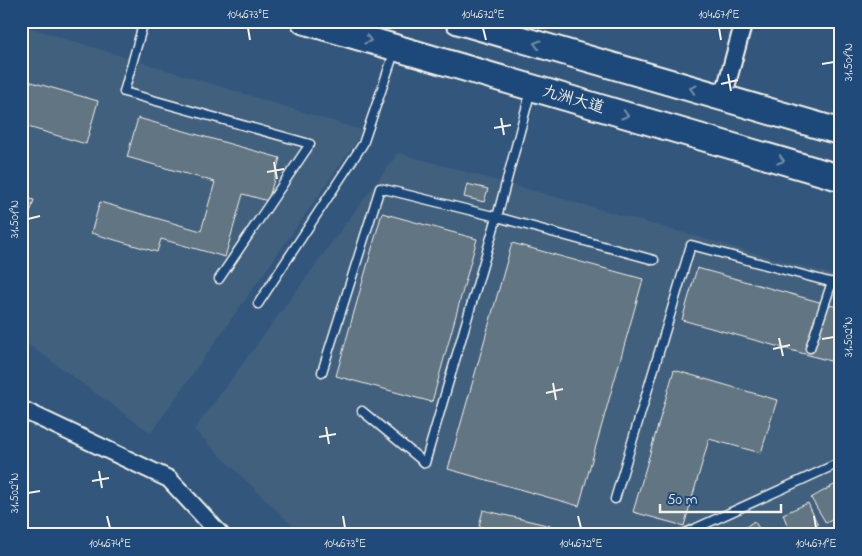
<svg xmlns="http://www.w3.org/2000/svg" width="862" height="556" viewBox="0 0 862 556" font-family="'Indie Flower','LXGW WenKai TC',sans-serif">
	<rect width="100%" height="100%" fill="#33577c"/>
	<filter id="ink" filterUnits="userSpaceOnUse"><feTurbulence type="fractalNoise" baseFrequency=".02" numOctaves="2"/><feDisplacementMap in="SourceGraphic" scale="10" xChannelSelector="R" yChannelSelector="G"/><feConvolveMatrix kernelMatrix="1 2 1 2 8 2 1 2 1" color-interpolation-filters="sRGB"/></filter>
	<g filter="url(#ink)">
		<path fill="#41607e" d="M 21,25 L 364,131 L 151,433 L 21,339 Z
			M 398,153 L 841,277 L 841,534 L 302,535 L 194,430 Z"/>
		<path fill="#627482" stroke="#f4f1e8" d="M 21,79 L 98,101 L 86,144 L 21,125 Z
			M 138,118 L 280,158 L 268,201 L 243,194 L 225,257 L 161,239 L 157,252 L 91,233 L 100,202 L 201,231 L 215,182 L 127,157 Z
			M 467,184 L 488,189 L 484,202 L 464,197 Z
			M 21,197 L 34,200 L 25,230 L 21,229 Z
			M 382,213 L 477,239 L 432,402 L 336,376 Z
			M 512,243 L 643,279 L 579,506 L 448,469 Z
			M 697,268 L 841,308 L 841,364 L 682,320 Z
			M 674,370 L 777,400 L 761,453 L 709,439 L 684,526 L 633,512 Z
			M 841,481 L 841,515 L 826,523 L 811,498 Z
			M 808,503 L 818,525 L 791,535 L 783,514 Z
			M 483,510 L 551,526 L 548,535 L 491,532 L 479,526 Z
			M 754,521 L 764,535 L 735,535 Z"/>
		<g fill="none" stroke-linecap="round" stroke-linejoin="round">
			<defs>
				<path id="lane" d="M 144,21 L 124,92 L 310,144 L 219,279
					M 258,304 L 363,144 L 395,50
					M 810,348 L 832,282
					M 322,372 L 380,188 L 497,217 L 654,260
					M 362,411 L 425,463 L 497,217 L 531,90
					M 615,499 L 691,245 L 841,285
					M 681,535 L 841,462"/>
				<path id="street" d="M 723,98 L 744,21
					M 21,409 L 169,479 L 221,535"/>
				<path id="primary" d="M 304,21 L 841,178
					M 458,21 L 841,132"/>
			</defs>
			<use href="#lane" stroke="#f4f1e8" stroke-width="11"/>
			<use href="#street" stroke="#f4f1e8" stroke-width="20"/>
			<use href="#primary" stroke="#f4f1e8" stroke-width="29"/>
			<use href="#lane" stroke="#1f4a7a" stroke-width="8"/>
			<use href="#street" stroke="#1f4a7a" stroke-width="16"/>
			<use href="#primary" stroke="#1f4a7a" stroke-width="25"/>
		</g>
		<defs><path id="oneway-chevron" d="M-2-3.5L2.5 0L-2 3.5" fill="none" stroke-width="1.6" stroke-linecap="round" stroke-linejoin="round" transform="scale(1.25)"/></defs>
		<g stroke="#748da6">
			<use href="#oneway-chevron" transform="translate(368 40) rotate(16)"/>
			<use href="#oneway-chevron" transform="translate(537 44) rotate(-164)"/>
			<use href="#oneway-chevron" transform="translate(693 89) rotate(-164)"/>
			<use href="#oneway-chevron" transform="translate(625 115) rotate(16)"/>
			<use href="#oneway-chevron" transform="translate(781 160) rotate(16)"/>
		</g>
	</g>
	<path fill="none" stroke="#f4f1e8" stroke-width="2" d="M 248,28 L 250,40M 483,28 L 486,40M 719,28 L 721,40M 822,64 L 834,62M 728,74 L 731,91M 721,84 L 738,80M 501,118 L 504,135M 494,128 L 511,125M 274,162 L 277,179M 267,172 L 284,169M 28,219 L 40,216M 779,338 L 783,356M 822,339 L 834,337M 773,349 L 790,345M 553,383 L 556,400M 546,393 L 563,389M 326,427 L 329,444M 319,437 L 336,434M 99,471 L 102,488M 92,481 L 109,478M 28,493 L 40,491M 107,516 L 110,528M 343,516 L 345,528M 578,516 L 581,528M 814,516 L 816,528"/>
	<g text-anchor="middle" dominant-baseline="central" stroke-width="4.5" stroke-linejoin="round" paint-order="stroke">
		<g font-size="16" fill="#f4f1e8" stroke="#1f4a7a">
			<text transform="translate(573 100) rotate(16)">九洲大道</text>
		</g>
	</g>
	<rect width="862" height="556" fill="none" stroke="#1f4a7a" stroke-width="55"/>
	<path d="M660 504v8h121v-8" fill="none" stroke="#f4f1e8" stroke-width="2.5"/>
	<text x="667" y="504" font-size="15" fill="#f4f1e8" stroke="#1f4a7a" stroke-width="4" paint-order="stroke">50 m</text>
	<rect x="28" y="28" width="806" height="500" fill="none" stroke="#f4f1e8" stroke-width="2"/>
	<g font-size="12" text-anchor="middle" fill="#f4f1e8">
		<text x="248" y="18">104.673°E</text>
		<text x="483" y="18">104.672°E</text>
		<text x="719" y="18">104.671°E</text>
		<text transform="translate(848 62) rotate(-90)" y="4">31.501°N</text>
		<text transform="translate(14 219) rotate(-90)" y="4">31.501°N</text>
		<text transform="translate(848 337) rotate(-90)" y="4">31.502°N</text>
		<text transform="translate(14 493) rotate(-90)" y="4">31.502°N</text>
		<text x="110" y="547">104.674°E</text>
		<text x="345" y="547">104.673°E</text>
		<text x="581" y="547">104.672°E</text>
		<text x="816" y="547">104.671°E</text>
	</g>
</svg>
